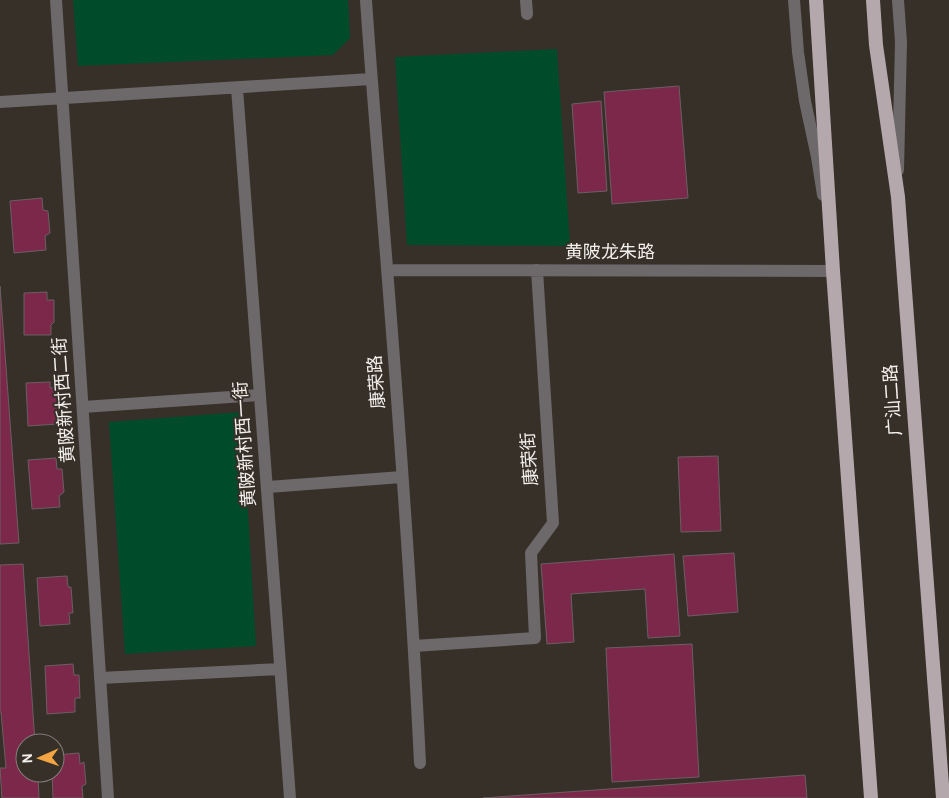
<svg xmlns="http://www.w3.org/2000/svg" width="949" height="798" viewBox="0 0 949 798" font-family="Overpass,'Noto Sans SC',sans-serif">
	<rect width="100%" height="100%" fill="#363029"/>
	<path fill="#004b29" d="M 73,0 L 348,0 L 350,38 L 333,55 L 78,66 Z
		M 557,49 L 570,246 L 407,245 L 395,57 Z
		M 242,412 L 256,646 L 125,654 L 109,422 Z"/>
	<path fill="#7c284b" stroke="#6b5f63" d="M 679,86 L 688,198 L 612,204 L 604,92 Z
		M 601,101 L 607,191 L 578,193 L 572,104 Z
		M 42,198 L 43,210 L 48,211 L 50,233 L 45,236 L 46,250 L 14,253 L 10,201 Z
		M 0,286 L 19,543 L 0,544 Z
		M 47,292 L 47,300 L 54,300 L 54,322 L 51,325 L 51,335 L 24,335 L 24,293 Z
		M 50,382 L 50,388 L 58,387 L 59,412 L 56,414 L 57,424 L 28,426 L 26,383 Z
		M 718,456 L 721,531 L 681,532 L 678,457 Z
		M 56,458 L 57,469 L 62,469 L 64,492 L 59,496 L 60,507 L 32,509 L 28,460 Z
		M 734,553 L 738,612 L 688,616 L 683,556 Z
		M 674,554 L 680,636 L 648,638 L 645,589 L 571,594 L 574,642 L 547,644 L 541,564 Z
		M 23,564 L 35,743 L 25,743 L 25,773 L 38,773 L 39,798 L 2,798 L 0,768 L 6,768 L 1,712 L 0,712 L 0,565 Z
		M 67,576 L 68,587 L 71,587 L 73,613 L 69,613 L 70,624 L 40,626 L 37,578 Z
		M 692,644 L 699,777 L 612,782 L 606,648 Z
		M 73,664 L 74,675 L 79,675 L 80,698 L 75,698 L 75,712 L 47,714 L 45,666 Z
		M 79,753 L 80,764 L 84,762 L 86,784 L 82,786 L 83,798 L 53,798 L 52,773 L 55,773 L 55,755 Z
		M 805,775 L 807,798 L 483,798 Z"/>
	<g fill="none" stroke-linecap="round" stroke-linejoin="round">
		<path stroke="#6d6869" stroke-width="12" d="M 56,0 L 108,798
			M 366,0 C 372,89 380,179 387,268 C 400,433 412,598 420,763
			M 526,0 L 527,14
			M 237,88 L 290,798
			M 0,102 L 371,79
			M 387,270 L 833,271
			M 83,407 L 260,395
			M 268,487 L 402,477
			M 414,646 L 535,638 L 531,553 L 553,523 L 537,270
			M 100,678 L 280,669"/>
		<path stroke="#6d6869" stroke-width="12" d="M 794,0 L 798,52 L 805,101 L 817,157 L 823,195
			M 898,0 L 901,42 L 898,170"/>
		<path stroke="#b4a8ac" stroke-width="14" d="M 816,0 L 833,271 L 871,798
			M 873,0 L 876,45 L 898,197 L 943,798"/>
	</g>
	<g text-anchor="middle" dominant-baseline="central" stroke-width="4" stroke-linejoin="round" paint-order="stroke">
		<g font-size="18" fill="#f3efeb" stroke="#363029">
			<text x="610" y="253">黄陂龙朱路</text>
			<text transform="translate(378 382) rotate(-94)">康荣路</text>
			<text transform="translate(65 400) rotate(-94)">黄陂新村西二街</text>
			<text transform="translate(894 400) rotate(-94)">广汕二路</text>
			<text transform="translate(246 444) rotate(-94)">黄陂新村西一街</text>
			<text transform="translate(531 459) rotate(-94)">康荣街</text>
		</g>
	</g>
	<g transform="translate(40 758) rotate(268)"><circle r="24" fill="#363029" stroke="#827c77"/>
	<path d="M0-4L9 19L0 12L-9 19Z" fill="#f2a542"/>
	<text y="-8" font-size="14" font-weight="bold" text-anchor="middle" fill="#f3efeb">N</text>
	</g>
</svg>
